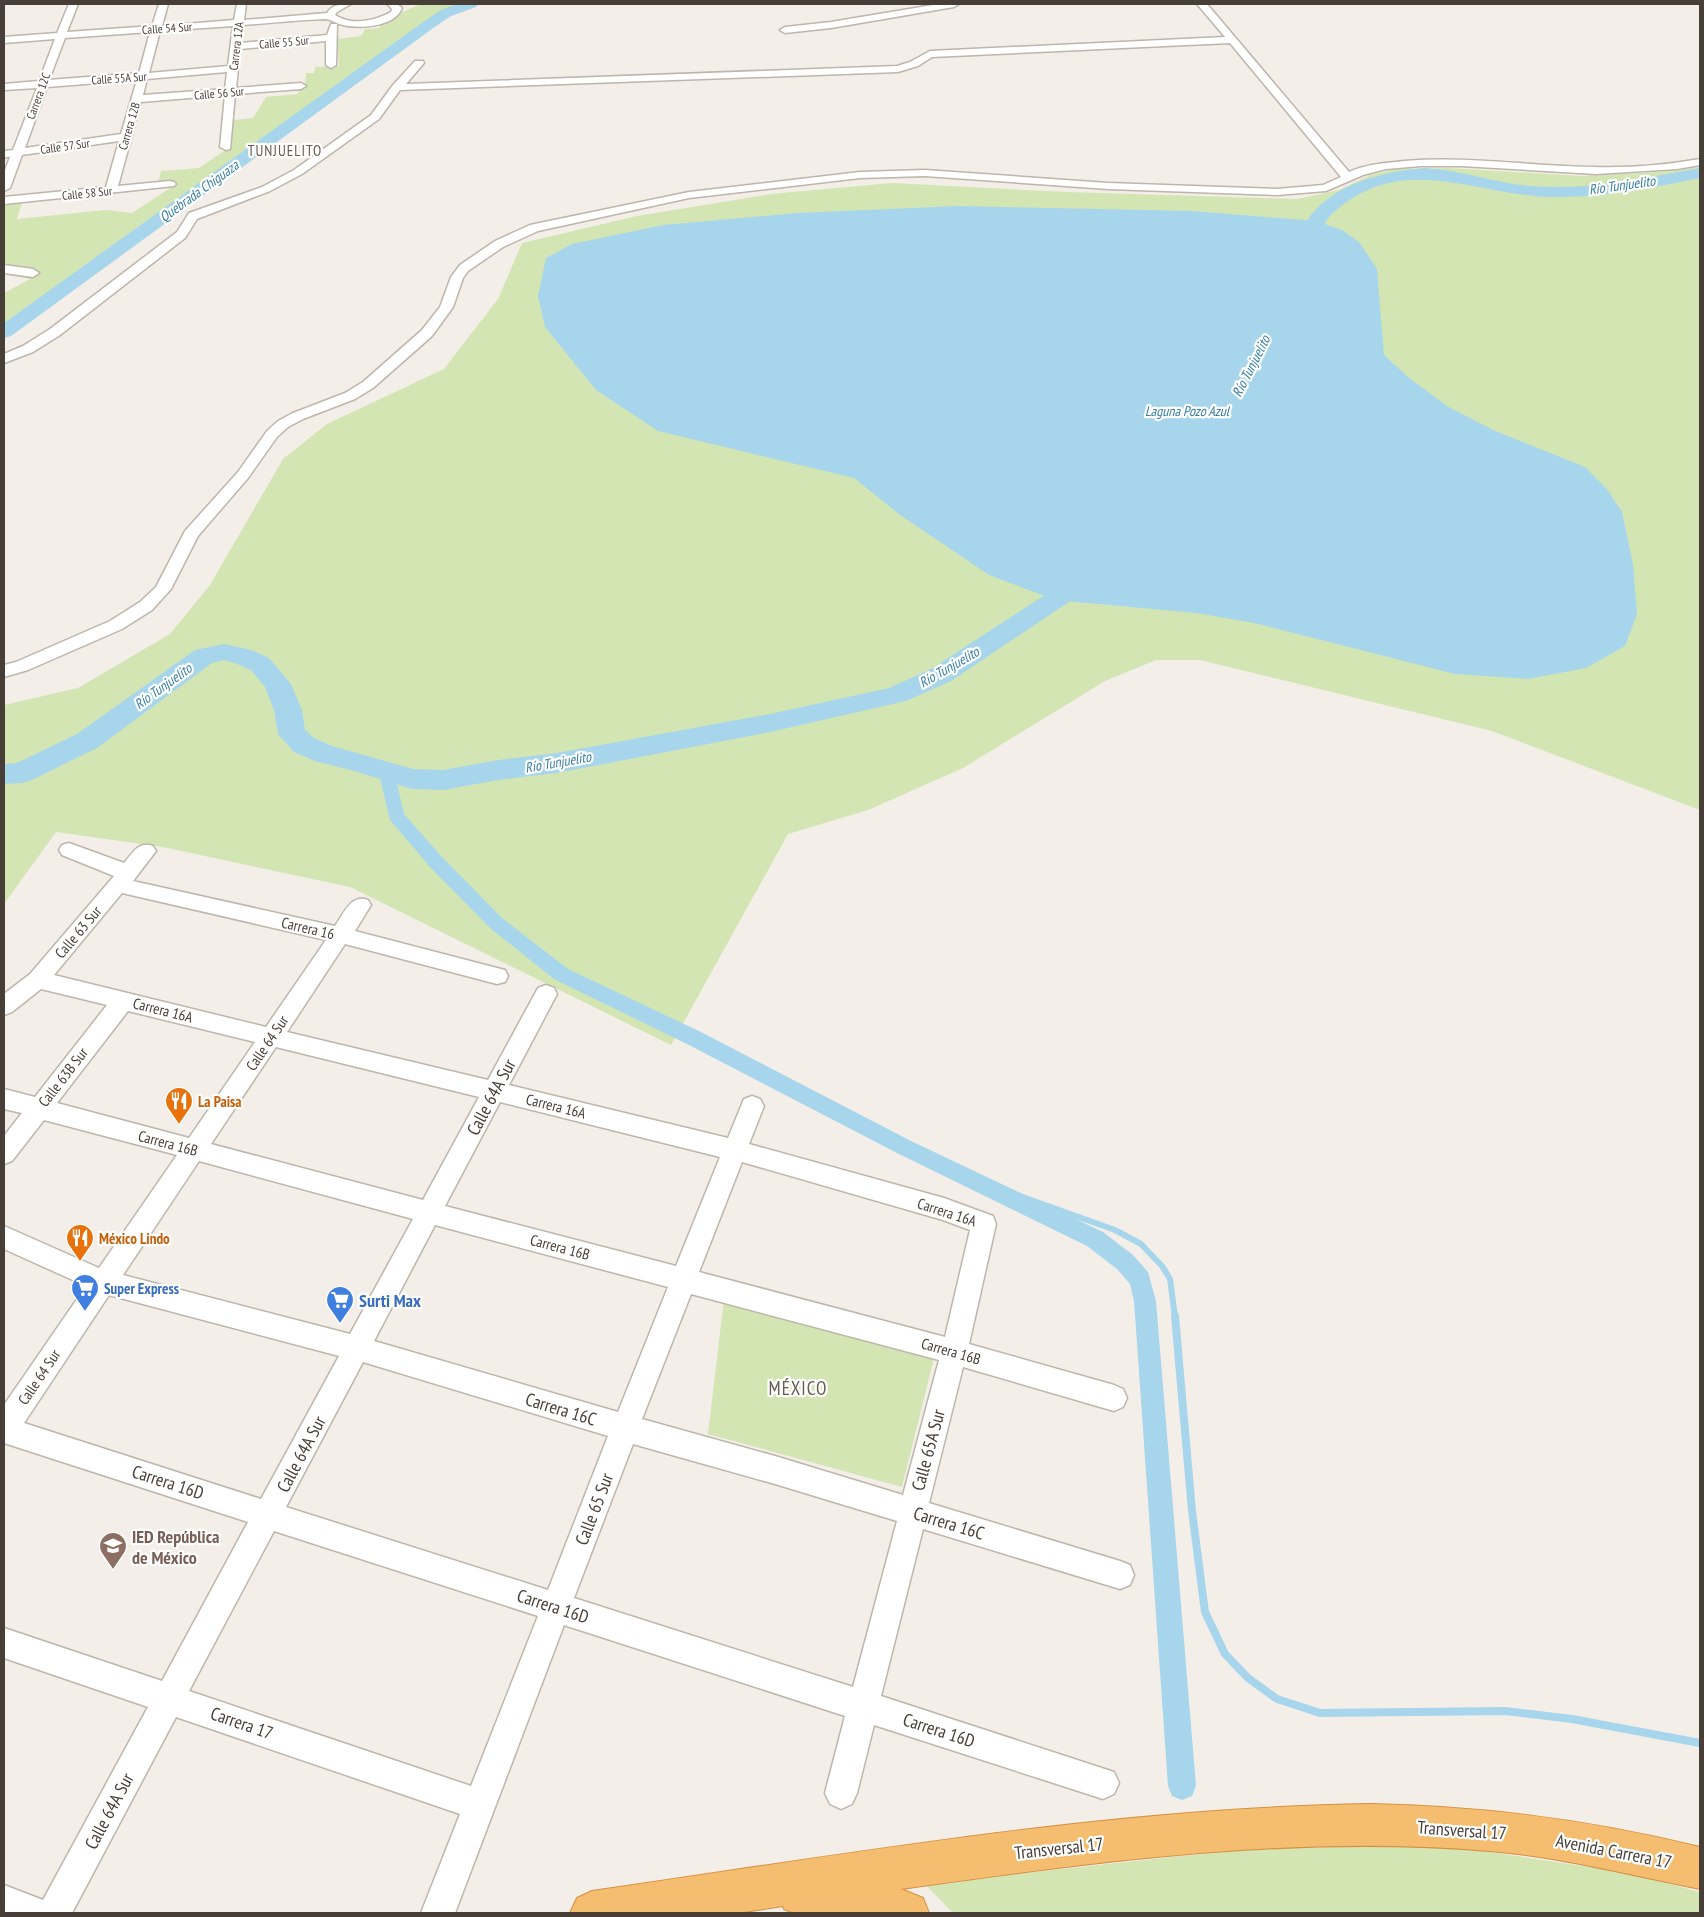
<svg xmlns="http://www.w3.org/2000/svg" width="1704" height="1917" viewBox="0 0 1704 1917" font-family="'PT Sans Narrow',sans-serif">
	<rect width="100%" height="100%" fill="#f3eee8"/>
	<path fill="#d3e5b3" d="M 422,4 L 460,4 L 430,18 L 4,323 L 4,293 L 30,279 L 4,274 L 4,204 L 22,202 L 17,219 L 106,210 L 132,213 L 178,183 L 158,184 L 161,171 L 199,168 L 230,147 L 234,120 L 253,118 L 266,97 L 298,94 L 299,88 L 305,87 L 306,73 L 314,73 L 315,67 L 339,66 L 337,39 L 361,36 L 365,29 L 380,28 L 379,22 C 394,17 407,9 422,4 Z
		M 1700,167 L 1700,810 L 1492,731 L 1200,660 L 1156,660 L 1105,681 L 963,768 L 868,810 L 788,834 L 671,1045 L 350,887 L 163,847 L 56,832 L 4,904 L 4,705 L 78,688 L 170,634 L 210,585 L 283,459 L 327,424 L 444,369 L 498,299 L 522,243 L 637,216 L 771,194 L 892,183 L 1067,192 L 1297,199 L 1339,190 L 1370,175 L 1396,169 L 1448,168 L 1582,176 L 1660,172 Z
		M 724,1299 L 935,1354 L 902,1487 L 708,1434 Z
		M 1307,1845 L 1457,1847 L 1629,1873 L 1700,1892 L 1700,1913 L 953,1913 L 925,1884 L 1172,1857 Z"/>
	<path fill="#a7d6ec" d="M 958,206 L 1192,211 L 1316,221 L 1342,230 L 1359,242 L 1377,269 L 1384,355 L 1408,377 L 1447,406 L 1493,430 L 1585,467 L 1607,489 L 1622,512 L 1633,564 L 1637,614 L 1625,646 L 1586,668 L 1528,679 L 1455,674 L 1254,623 L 1196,613 L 1055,600 L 989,575 L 900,515 L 854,478 L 658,431 L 596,390 L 545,327 L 538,296 L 546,258 L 572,244 L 663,225 L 797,213 Z"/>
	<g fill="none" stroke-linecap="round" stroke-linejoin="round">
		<path stroke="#a7d6ec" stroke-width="6" d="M 961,1175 L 1115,1230 L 1141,1244 L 1162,1266 L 1170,1279 L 1175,1317"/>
		<path stroke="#a7d6ec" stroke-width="8" d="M 1175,1316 L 1192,1511 L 1205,1612 L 1225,1654 L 1248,1678 L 1277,1699 L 1320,1713 L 1505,1711 L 1572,1719 L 1700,1743"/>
		<path fill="#a7d6ec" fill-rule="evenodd" d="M 386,764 L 392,766 L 394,770 L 404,814 L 442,857 L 502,918 L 568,969 L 701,1032 L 911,1141 L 1103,1232 L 1133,1255 L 1148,1272 L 1156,1301 L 1196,1786 L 1192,1796 L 1182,1800 L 1172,1796 L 1168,1786 L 1134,1301 L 1130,1284 L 1117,1269 L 1087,1246 L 897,1153 L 687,1044 L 554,979 L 490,928 L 430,867 L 390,820 L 378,770 L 380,766 Z"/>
		<path fill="#a7d6ec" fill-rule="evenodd" d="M 458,4 L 478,4 L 476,7 L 451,16 L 436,26 L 11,336 L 4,338 L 4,323 L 426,20 L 441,10 Z
			M 1425,168 C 1461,170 1495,183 1530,186 C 1587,191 1644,178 1700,168 L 1700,178 C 1654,187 1608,197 1561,197 C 1480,199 1406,148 1334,212 C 1317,227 1320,249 1308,266 L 1301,268 L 1294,266 L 1291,262 C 1296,249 1299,234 1306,222 C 1330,184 1384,171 1425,168 Z
			M 1091,568 L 1100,571 L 1104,576 L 1100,581 L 951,681 L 906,701 L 770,732 L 557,773 L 498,780 L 443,790 L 412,789 L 354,771 L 315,761 L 294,752 L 278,734 L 274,710 L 265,687 L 251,670 L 235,663 L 224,660 L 212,663 L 97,748 L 32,780 L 22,783 L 4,784 L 4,764 L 17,763 L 77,734 L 195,650 L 224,644 L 252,650 L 269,658 L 291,684 L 302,710 L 305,730 L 314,738 L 332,746 L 413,769 L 443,770 L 498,760 L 557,753 L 770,714 L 889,688 L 931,669 L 1082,571 Z"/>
		<defs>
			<path id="minor" d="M 69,4 L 78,4 L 67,32 L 152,26 L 159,4 L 168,4 L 162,26 L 234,20 L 237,4 L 246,4 L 244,20 L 327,13 C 332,4 342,4 351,4 L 337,12 L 335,15 C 352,26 374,21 391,12 L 392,9 L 387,4 L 397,4 L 402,8 C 395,27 360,29 343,25 C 337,24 331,19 325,19 C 298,20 270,23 243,25 L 241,43 L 327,35 L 331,24 L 337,24 L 336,65 L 331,68 L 326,65 L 326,41 L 240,49 L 236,88 L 301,83 L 306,86 L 301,89 L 235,94 L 230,149 L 226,150 L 220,147 L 225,95 L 141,102 L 118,186 L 170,181 L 174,182 L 176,184 L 174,186 L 4,204 L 4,197 L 106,187 L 119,141 L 22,155 L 10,188 L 4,191 L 4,173 L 10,157 L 4,157 L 4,151 L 13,150 L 37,88 L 4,90 L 4,84 L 39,81 L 55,39 L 4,43 L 4,37 L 57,33 ZM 233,26 L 228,66 L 149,73 L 160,31 ZM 150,32 L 139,73 L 49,80 L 65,38 ZM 227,72 L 225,89 L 143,95 L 147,79 ZM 137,80 L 121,134 L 25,148 L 47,87 Z
				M 939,4 L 959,4 L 954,7 L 831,28 L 785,33 L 780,30 L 785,27 L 831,22 Z
				M 1197,4 L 1207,4 L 1349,172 C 1366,164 1386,163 1405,161 C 1468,156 1531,166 1594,167 C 1629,168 1666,165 1700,159 L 1700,165 L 1677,169 L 1596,174 L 1461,166 L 1421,166 L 1386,169 L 1363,175 L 1326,191 L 1277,195 L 1108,189 L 925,176 L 860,178 L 689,198 L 538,231 L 503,247 L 468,271 L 463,278 L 453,307 L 432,336 L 373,388 L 355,399 L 303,419 L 288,427 L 277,437 L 248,478 L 198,536 L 171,589 L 152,610 L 122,629 L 28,670 L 4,677 L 4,665 L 16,662 L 110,621 L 140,602 L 156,587 L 185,531 L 238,472 L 267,431 L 278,421 L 293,413 L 345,393 L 363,382 L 422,330 L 440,307 L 451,277 L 460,265 L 495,241 L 530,225 L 689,192 L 860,172 L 925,170 L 1108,183 L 1277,189 L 1323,185 L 1341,177 L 1230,43 L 932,57 L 918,66 L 898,72 L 400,90 L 379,119 L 302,174 L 270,191 L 197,219 L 185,238 L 60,335 L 33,352 L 4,363 L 4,354 L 23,346 L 50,329 L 177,232 L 189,213 L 262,187 L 294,170 L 371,115 L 393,85 L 415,61 L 423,61 L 424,63 L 406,84 L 897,66 L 910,62 L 930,51 L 1225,37 Z
				M 4,265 L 33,269 L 39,273 L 33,277 L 4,273 Z
				M 69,843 L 124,863 C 133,853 138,841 153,846 L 156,851 L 133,881 L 335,926 C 344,913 351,894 368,900 L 371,905 L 355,931 L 497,968 L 505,970 L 508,976 L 505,982 L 497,984 L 345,944 L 287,1032 L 488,1080 L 538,988 L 546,985 L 554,988 L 557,994 L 509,1085 L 728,1138 L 744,1099 L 752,1096 L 760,1099 L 764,1106 L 749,1144 L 944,1198 L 993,1216 L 996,1224 L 969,1344 L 1114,1385 L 1123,1389 L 1127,1398 L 1123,1407 L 1114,1411 L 963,1367 L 929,1503 L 1120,1561 L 1130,1565 L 1134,1575 L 1130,1585 L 1120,1589 L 923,1529 L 881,1696 L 1114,1772 L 1119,1783 L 1114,1794 L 1103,1799 L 874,1725 L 857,1793 L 852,1804 L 841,1809 L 830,1804 L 825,1793 L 845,1716 L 564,1625 L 455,1913 L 421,1913 L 460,1814 L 176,1717 L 72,1913 L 4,1913 L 4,1885 L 43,1900 L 148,1707 L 4,1658 L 4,1628 L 162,1681 L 248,1522 L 4,1443 L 4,1405 L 86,1286 L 4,1249 L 4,1226 L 99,1268 L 177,1155 L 44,1120 L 12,1161 L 4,1164 L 4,1136 L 22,1113 L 4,1109 L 4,1089 L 35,1097 L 107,1005 L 41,989 L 12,1012 L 4,1015 L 4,994 L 30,974 L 114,876 L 62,855 L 59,850 L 62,845 ZM 122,893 L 326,940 L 266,1027 L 54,975 ZM 128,1011 L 255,1042 L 189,1138 L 57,1103 ZM 276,1047 L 479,1097 L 423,1200 L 211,1144 ZM 500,1102 L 720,1157 L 676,1266 L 445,1206 ZM 199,1161 L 413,1219 L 350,1334 L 123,1275 ZM 742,1162 L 943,1220 L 970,1230 L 945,1337 L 699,1272 ZM 435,1225 L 668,1287 L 618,1412 L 374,1341 ZM 691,1294 L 939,1360 L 903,1495 L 775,1456 L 642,1419 ZM 109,1295 L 339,1356 L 261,1499 L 24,1423 ZM 363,1362 L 608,1436 L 548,1590 L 286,1507 ZM 633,1444 L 775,1484 L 897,1521 L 853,1687 L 574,1598 ZM 274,1531 L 538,1616 L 471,1786 L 189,1691 Z"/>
			<path id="highway" d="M 1370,1804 C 1482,1806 1591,1820 1700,1847 L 1700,1889 C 1630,1875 1561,1857 1489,1851 C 1293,1834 1095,1862 901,1889 L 923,1898 L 929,1913 L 794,1913 L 784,1909 L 783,1906 L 737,1913 L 570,1913 L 577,1898 L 592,1891 C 850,1854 1109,1808 1370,1804 Z"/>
		</defs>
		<use href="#minor" stroke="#beb5ab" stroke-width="3"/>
		<use href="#highway" stroke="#d49040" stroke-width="2"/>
		<use href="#minor" fill="#fff" fill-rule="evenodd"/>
		<use href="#highway" fill="#f5bd70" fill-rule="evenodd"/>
	</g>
	<defs>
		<symbol id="restaurant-pin" viewBox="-11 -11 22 30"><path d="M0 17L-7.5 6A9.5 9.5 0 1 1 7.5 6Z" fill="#e8710a" stroke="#fff"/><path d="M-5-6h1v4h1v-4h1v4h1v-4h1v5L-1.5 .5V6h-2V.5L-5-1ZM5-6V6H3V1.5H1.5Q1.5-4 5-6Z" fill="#fff"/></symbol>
		<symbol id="supermarket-pin" viewBox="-11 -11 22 30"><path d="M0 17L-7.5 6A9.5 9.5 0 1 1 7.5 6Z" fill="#3f7fe0" stroke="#fff"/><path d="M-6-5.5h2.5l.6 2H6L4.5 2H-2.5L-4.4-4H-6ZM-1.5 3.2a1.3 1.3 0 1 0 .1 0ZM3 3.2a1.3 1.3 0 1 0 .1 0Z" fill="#fff"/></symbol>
		<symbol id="school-pin" viewBox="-11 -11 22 30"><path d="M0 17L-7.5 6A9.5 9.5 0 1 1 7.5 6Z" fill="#8d6e63" stroke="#fff"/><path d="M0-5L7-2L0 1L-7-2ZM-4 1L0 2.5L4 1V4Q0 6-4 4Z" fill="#fff"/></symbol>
	</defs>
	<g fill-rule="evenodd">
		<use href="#restaurant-pin" x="163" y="1085" width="32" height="43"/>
		<use href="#restaurant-pin" x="64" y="1222" width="32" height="43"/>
		<use href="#supermarket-pin" x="69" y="1272" width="32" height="43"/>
		<use href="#supermarket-pin" x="324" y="1284" width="32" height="43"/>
		<use href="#school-pin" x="97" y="1530" width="32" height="43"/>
	</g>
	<g text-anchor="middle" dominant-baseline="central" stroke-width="4.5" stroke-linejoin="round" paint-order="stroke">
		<g font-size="12" fill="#463e37" stroke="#fff">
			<text transform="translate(167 28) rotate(-4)">Calle 54 Sur</text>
			<text transform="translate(284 42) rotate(-5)">Calle 55 Sur</text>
			<text transform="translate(236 46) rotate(-83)">Carrera 12A</text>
			<text transform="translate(119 78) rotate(-4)">Calle 55A Sur</text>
			<text transform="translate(219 93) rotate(-5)">Calle 56 Sur</text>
			<text transform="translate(38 96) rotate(-70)">Carrera 12C</text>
			<text transform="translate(129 126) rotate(-74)">Carrera 12B</text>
			<text transform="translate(65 146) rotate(-8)">Calle 57 Sur</text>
			<text transform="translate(87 193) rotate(-6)">Calle 58 Sur</text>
		</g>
		<g font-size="14" font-style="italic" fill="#347ea3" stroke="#fff">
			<text transform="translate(1622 185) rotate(-8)">Río Tunjuelito</text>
			<text transform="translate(199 191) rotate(-36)">Quebrada Chiguaza</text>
			<text transform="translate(1251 366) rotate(-63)">Río Tunjuelito</text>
			<text x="1187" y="411">Laguna Pozo Azul</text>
			<text transform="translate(949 667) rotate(-30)">Río Tunjuelito</text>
			<text transform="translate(163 686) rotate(-36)">Río Tunjuelito</text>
			<text transform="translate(558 762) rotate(-10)">Río Tunjuelito</text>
		</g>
		<g font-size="15" letter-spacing="1" fill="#685b4f" stroke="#fff">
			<text x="285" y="150">TUNJUELITO</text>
		</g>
		<g font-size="15" fill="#463e37" stroke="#fff">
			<text transform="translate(308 928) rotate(13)">Carrera 16</text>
			<text transform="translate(78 932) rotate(-50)">Calle 63 Sur</text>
			<text transform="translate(163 1010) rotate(14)">Carrera 16A</text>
			<text transform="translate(267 1043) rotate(-56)">Calle 64 Sur</text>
			<text transform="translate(63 1077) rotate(-52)">Calle 63B Sur</text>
			<text transform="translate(556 1106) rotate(14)">Carrera 16A</text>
			<text transform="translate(168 1143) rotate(15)">Carrera 16B</text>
			<text transform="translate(947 1212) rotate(18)">Carrera 16A</text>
			<text transform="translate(560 1247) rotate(15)">Carrera 16B</text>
			<text transform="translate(951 1351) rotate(16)">Carrera 16B</text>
			<text transform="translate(39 1377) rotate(-56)">Calle 64 Sur</text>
		</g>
		<g font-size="15" font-weight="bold" fill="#c56008" stroke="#fff" text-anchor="start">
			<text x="198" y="1101">La Paisa</text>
			<text x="99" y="1238">México Lindo</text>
		</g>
		<g font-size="15" font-weight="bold" fill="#366cbe" stroke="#fff" text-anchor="start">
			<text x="104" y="1288">Super Express</text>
		</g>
		<g font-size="18" fill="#463e37" stroke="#fff">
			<text transform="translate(491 1097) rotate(-62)">Calle 64A Sur</text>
			<text transform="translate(561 1409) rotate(17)">Carrera 16C</text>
			<text transform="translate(928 1450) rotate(-75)">Calle 65A Sur</text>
			<text transform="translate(301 1454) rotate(-62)">Calle 64A Sur</text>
			<text transform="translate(168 1482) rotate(18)">Carrera 16D</text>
			<text transform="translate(594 1509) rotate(-69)">Calle 65 Sur</text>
			<text transform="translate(949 1523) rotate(17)">Carrera 16C</text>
			<text transform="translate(553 1606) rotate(18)">Carrera 16D</text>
			<text transform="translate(242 1723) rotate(19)">Carrera 17</text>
			<text transform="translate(939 1730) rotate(18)">Carrera 16D</text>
			<text transform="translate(109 1811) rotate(-62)">Calle 64A Sur</text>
			<text transform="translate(1462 1830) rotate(4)">Transversal 17</text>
			<text transform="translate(1059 1848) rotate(-6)">Transversal 17</text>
			<text transform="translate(1614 1851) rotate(11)">Avenida Carrera 17</text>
		</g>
		<g font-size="18" font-weight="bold" fill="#366cbe" stroke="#fff" text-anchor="start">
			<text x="359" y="1300">Surti Max</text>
		</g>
		<g font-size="18" font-weight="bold" fill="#785e54" stroke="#fff" text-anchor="start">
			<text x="132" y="1536">IED República<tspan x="132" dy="21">de México</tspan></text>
		</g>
		<g font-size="19" letter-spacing="1" fill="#685b4f" stroke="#fff">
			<text x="798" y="1388">MÉXICO</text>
		</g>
	</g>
	<rect width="1704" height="1917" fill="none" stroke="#463e37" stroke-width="10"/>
</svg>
